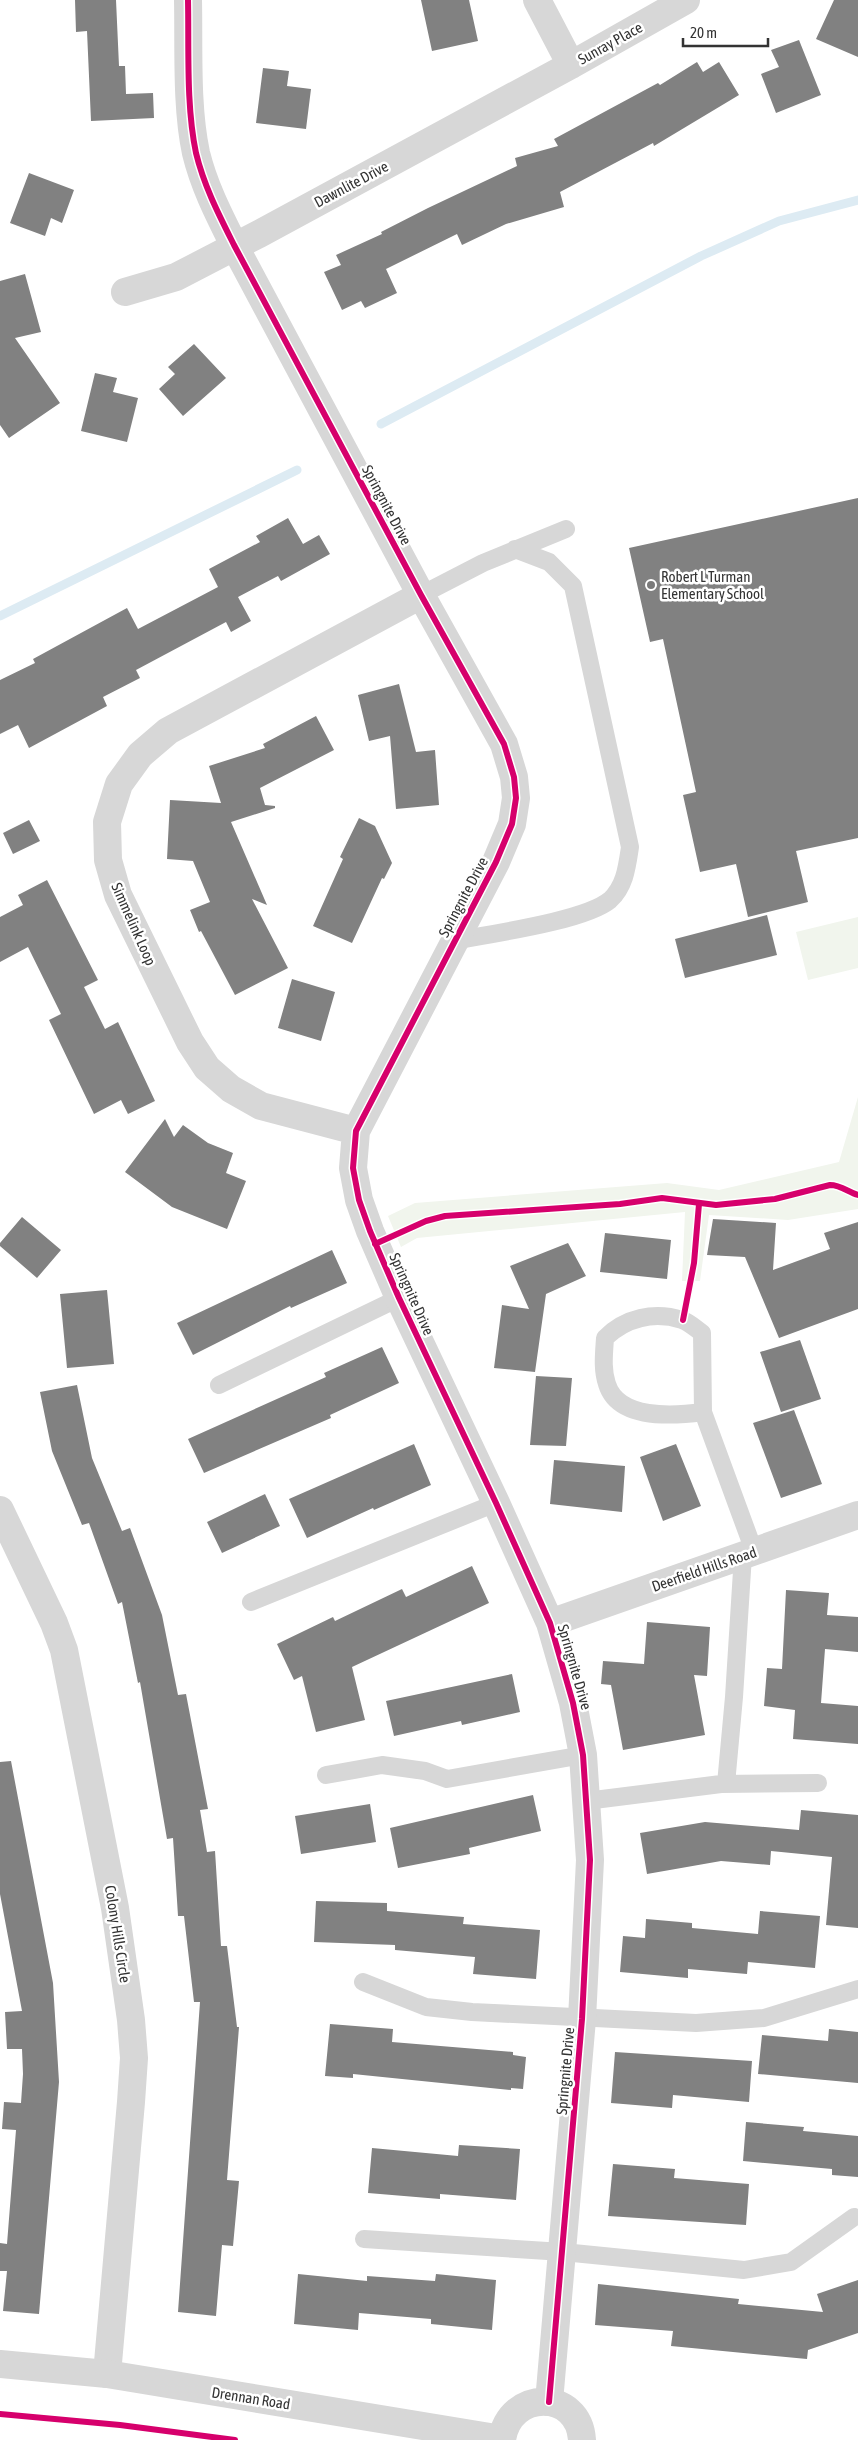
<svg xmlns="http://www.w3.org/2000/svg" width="858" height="2440" viewBox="0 0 858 2440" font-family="'Asap Condensed',sans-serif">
	<rect width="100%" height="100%" fill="#fff"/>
	<path fill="#f1f5ed" d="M 858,917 L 858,968 L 808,980 L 796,932 Z
		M 858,1097 L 858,1209 L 788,1220 L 709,1215 L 700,1281 L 682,1281 L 685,1212 L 417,1238 L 401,1247 L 388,1216 L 415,1203 L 667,1183 L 719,1190 L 839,1162 Z"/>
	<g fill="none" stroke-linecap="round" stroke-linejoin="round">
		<path stroke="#ddebf3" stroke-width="9" d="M 381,424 L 701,256 L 779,221 L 858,200
			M 0,616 L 297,470"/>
	</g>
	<path fill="#818181" d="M 75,0 L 116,0 L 119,66 L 125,66 L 126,94 L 153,93 L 154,118 L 91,121 L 87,31 L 76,32 Z
		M 421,0 L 469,0 L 478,41 L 432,51 Z
		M 834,0 L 858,0 L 858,57 L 816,39 Z
		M 799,40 L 821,95 L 776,113 L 761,74 L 779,67 L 771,50 Z
		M 697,62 L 703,72 L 719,62 L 739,95 L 654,146 L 653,143 L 560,192 L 564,207 L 506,224 L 462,245 L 457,234 L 386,269 L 397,293 L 365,308 L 361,301 L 342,310 L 324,272 L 341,265 L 336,255 L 382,234 L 381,232 L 428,208 L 517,166 L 515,158 L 558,146 L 554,139 L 658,83 L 660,85 Z
		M 263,68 L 289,71 L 287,86 L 311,89 L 306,129 L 256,123 Z
		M 29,173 L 74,190 L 62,223 L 51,218 L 45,236 L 10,223 Z
		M 25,274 L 41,332 L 15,338 L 60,403 L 9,438 L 0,425 L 0,281 Z
		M 194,344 L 226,378 L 183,416 L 159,389 L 175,374 L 168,367 Z
		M 95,373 L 117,378 L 113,392 L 138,398 L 127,442 L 81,431 Z
		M 858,498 L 858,838 L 796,851 L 808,902 L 748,917 L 736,864 L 700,872 L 683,795 L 696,792 L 663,639 L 650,642 L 629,548 Z
		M 288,518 L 303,544 L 319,535 L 330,554 L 281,581 L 278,576 L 238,597 L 251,621 L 231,632 L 226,622 L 136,670 L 140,678 L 103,697 L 107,706 L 29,748 L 18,725 L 0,734 L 0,680 L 35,663 L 33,659 L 127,608 L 138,629 L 218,587 L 209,569 L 260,542 L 256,536 Z
		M 399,684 L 416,752 L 435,750 L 439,805 L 396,809 L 390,736 L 369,741 L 358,695 Z
		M 316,716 L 334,750 L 260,788 L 265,805 L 275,806 L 275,808 L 231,822 L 267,905 L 252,899 L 288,968 L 235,995 L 201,931 L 199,932 L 190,910 L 210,902 L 193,861 L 167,859 L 170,800 L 221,803 L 209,766 L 265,748 L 263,744 Z
		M 359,818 L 375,826 L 392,863 L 384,879 L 382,878 L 352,943 L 313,926 L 343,859 L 340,857 Z
		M 29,820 L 40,841 L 13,854 L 3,833 Z
		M 47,880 L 98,980 L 84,987 L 105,1029 L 118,1022 L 155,1101 L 128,1114 L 121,1100 L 94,1114 L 49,1020 L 61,1014 L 28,947 L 0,962 L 0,917 L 23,905 L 18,895 Z
		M 767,915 L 777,955 L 685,978 L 675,939 Z
		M 292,979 L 335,992 L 321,1041 L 278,1028 Z
		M 165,1119 L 174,1137 L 183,1125 L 208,1143 L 233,1153 L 226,1173 L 246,1181 L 227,1229 L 172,1207 L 125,1172 Z
		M 22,1217 L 61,1250 L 37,1278 L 0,1246 L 0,1243 Z
		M 713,1219 L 776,1223 L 773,1270 L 830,1249 L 824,1233 L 858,1222 L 858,1309 L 779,1338 L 745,1257 L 707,1255 Z
		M 605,1233 L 671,1240 L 667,1279 L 600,1272 Z
		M 568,1243 L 586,1276 L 546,1294 L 535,1372 L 494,1368 L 502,1305 L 529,1309 L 510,1266 Z
		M 332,1250 L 347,1283 L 291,1308 L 290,1306 L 193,1355 L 177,1323 Z
		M 107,1290 L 114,1364 L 67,1368 L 60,1294 Z
		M 800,1340 L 821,1399 L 781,1412 L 760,1352 Z
		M 382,1347 L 399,1383 L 330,1415 L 331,1418 L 204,1473 L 188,1439 L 326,1377 L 324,1373 Z
		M 536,1376 L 572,1378 L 566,1446 L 530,1445 Z
		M 77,1385 L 92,1458 L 122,1531 L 130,1528 L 162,1615 L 178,1695 L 186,1694 L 208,1809 L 200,1810 L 207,1852 L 215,1851 L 221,1946 L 227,1946 L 237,2027 L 239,2027 L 227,2180 L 239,2181 L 233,2246 L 222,2245 L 216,2316 L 178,2312 L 200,2002 L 194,2002 L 184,1916 L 178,1916 L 173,1838 L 167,1839 L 140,1682 L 138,1683 L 122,1602 L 118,1604 L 89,1523 L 82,1525 L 52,1451 L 40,1392 Z
		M 794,1410 L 822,1484 L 781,1498 L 753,1423 Z
		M 414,1444 L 431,1485 L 374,1510 L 373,1508 L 307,1538 L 289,1499 Z
		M 676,1444 L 701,1506 L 663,1521 L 640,1457 Z
		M 554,1460 L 625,1466 L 622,1512 L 550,1504 Z
		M 265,1494 L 280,1526 L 222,1553 L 207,1522 Z
		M 472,1566 L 489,1603 L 352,1667 L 365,1720 L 316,1732 L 302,1676 L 294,1680 L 277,1644 L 333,1617 L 335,1621 L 402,1589 L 406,1597 Z
		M 786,1590 L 829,1593 L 827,1615 L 858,1617 L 858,1652 L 825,1649 L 821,1703 L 858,1706 L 858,1744 L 793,1739 L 795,1710 L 764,1706 L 767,1668 L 782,1669 Z
		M 647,1622 L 710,1627 L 707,1676 L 694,1675 L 705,1735 L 623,1750 L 611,1685 L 601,1684 L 603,1661 L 644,1664 Z
		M 512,1674 L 520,1712 L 462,1725 L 461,1721 L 394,1736 L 386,1701 Z
		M 11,1761 L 53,1983 L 59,2082 L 39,2314 L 3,2311 L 7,2271 L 0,2271 L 0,2243 L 7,2244 L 16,2130 L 2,2129 L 4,2102 L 21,2103 L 23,2074 L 22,2049 L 7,2049 L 5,2012 L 22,2011 L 0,1894 L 0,1762 Z
		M 533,1795 L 541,1831 L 469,1848 L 470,1854 L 398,1868 L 390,1828 Z
		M 370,1804 L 376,1842 L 301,1854 L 295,1816 Z
		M 801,1810 L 858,1815 L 858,1928 L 826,1925 L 832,1857 L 771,1851 L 770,1865 L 721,1861 L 647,1874 L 640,1833 L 705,1822 L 799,1830 Z
		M 316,1901 L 387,1903 L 387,1911 L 464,1917 L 463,1924 L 540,1930 L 536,1979 L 473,1974 L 475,1957 L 395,1950 L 395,1945 L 314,1942 Z
		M 760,1911 L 820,1916 L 815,1968 L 748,1962 L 747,1974 L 688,1969 L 688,1978 L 620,1972 L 623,1936 L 645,1938 L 646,1919 L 692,1923 L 692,1928 L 758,1934 Z
		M 330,2024 L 393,2029 L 392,2042 L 513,2052 L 513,2055 L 526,2057 L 523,2089 L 511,2088 L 511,2090 L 353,2074 L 353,2078 L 325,2076 Z
		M 829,2029 L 858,2032 L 858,2083 L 758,2074 L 762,2035 L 828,2041 Z
		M 615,2052 L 752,2061 L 749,2102 L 673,2095 L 672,2108 L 611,2103 Z
		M 746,2122 L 804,2127 L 803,2131 L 858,2136 L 858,2177 L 832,2175 L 832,2169 L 743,2161 Z
		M 459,2145 L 520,2149 L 516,2200 L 440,2194 L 440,2199 L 368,2193 L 372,2148 L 458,2156 Z
		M 613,2164 L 675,2169 L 674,2178 L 749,2184 L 746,2225 L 608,2216 Z
		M 298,2274 L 367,2281 L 367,2276 L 435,2281 L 436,2274 L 496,2280 L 492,2330 L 431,2324 L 431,2319 L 359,2313 L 358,2330 L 294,2324 Z
		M 858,2280 L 858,2333 L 808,2350 L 807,2359 L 671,2346 L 673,2331 L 595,2325 L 598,2284 L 739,2299 L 738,2304 L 823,2312 L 817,2294 Z"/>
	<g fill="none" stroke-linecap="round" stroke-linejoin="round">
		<path stroke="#d7d7d7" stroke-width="18" d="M 421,595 L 483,563 L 566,529
			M 454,941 C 489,934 585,921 610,900 C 625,886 627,867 630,847 L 573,586 L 549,562 L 515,549
			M 219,1385 L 399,1298
			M 703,1412 C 674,1416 618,1420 607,1384 C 602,1369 604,1354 605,1338 C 625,1318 654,1311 682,1320 C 689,1322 696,1329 702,1333 L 703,1412 L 754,1551
			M 251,1602 L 496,1503
			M 326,1775 L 382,1765 L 425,1771 L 447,1779 L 583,1755
			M 726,1784 L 734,1697 L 743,1555
			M 586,1801 L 721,1784 L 818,1783
			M 363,1982 L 426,2007 L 472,2012 L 696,2023 L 764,2018 L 858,1989
			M 364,2239 L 563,2252 L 744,2270 L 791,2262 L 854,2217"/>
		<path stroke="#d7d7d7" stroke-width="28" d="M 188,0 C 189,49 186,106 196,153 C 204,186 219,215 234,245 L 421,595 L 504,744 L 514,777 L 516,798 L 512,824 L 496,862 L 356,1131 L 353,1168 L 359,1200 L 370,1231 L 399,1298 L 496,1503 L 550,1623 L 573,1703 L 583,1755 L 590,1860 L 582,2019 L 549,2402
			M 537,0 L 571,65
			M 125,292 L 176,277 L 259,234 L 571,65 L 686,0
			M 356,1131 L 261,1106 L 231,1089 L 207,1068 L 190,1042 L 118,895 L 108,860 L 107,822 L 119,784 L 140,755 L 168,731 L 421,595
			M 0,1510 L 54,1623 L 64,1650 L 115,1908 L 131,2020 L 134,2058 L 131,2102 L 107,2374
			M 550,1623 L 858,1515"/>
		<path stroke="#d7d7d7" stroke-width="28" d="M 0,2364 L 107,2374 L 502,2439
			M 502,2440 C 509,2389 579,2389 582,2440"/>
		<defs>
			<path id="cycleway" d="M 188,0 C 189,49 186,106 196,153 C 204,186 219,215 234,245 L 421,595 L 504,744 L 514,777 L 516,798 L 512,824 L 496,862 L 356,1131 L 353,1168 L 359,1200 L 370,1231 L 399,1298 L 496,1503 L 550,1623 L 573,1703 L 583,1755 L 590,1860 L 582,2019 L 549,2402
				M 375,1244 L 426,1221 L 445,1216 L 620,1204 L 662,1198 L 716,1205 L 775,1199 L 830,1185 C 841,1185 848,1192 858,1195
				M 683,1320 L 694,1263 L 699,1204
				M 0,2414 L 120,2425 L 235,2440"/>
		</defs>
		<use href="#cycleway" stroke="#fff" stroke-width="9"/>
		<use href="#cycleway" stroke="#d6006c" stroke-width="6"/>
	</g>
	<circle fill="#7a7a7a" stroke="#fff" stroke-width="2" cx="651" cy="585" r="5"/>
	<g text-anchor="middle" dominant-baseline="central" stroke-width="5" stroke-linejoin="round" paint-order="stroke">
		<g font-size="15" fill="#333" stroke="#fff">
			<text transform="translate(610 43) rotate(-29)">Sunray Place</text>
			<text transform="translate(351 184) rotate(-28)">Dawnlite Drive</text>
			<text transform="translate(387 505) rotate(62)">Springnite Drive</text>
			<text transform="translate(463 897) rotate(-62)">Springnite Drive</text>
			<text transform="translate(134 924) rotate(66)">Simmelink Loop</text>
			<text transform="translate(412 1294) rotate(66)">Springnite Drive</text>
			<text transform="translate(704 1569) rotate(-19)">Deerfield Hills Road</text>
			<text transform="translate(575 1667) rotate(74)">Springnite Drive</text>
			<text transform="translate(118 1934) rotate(81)">Colony Hills Circle</text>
			<text transform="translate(565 2071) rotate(-85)">Springnite Drive</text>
			<text transform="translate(251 2398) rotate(9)">Drennan Road</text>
		</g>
		<g font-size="15" fill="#333" stroke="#fff" text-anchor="start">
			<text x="661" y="576">Robert L Turman<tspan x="661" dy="17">Elementary School</tspan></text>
		</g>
	</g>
	<path d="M683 38v8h85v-8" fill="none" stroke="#333333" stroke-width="2.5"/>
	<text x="690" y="38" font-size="15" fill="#333333" stroke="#ffffff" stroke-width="4" paint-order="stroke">20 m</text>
</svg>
